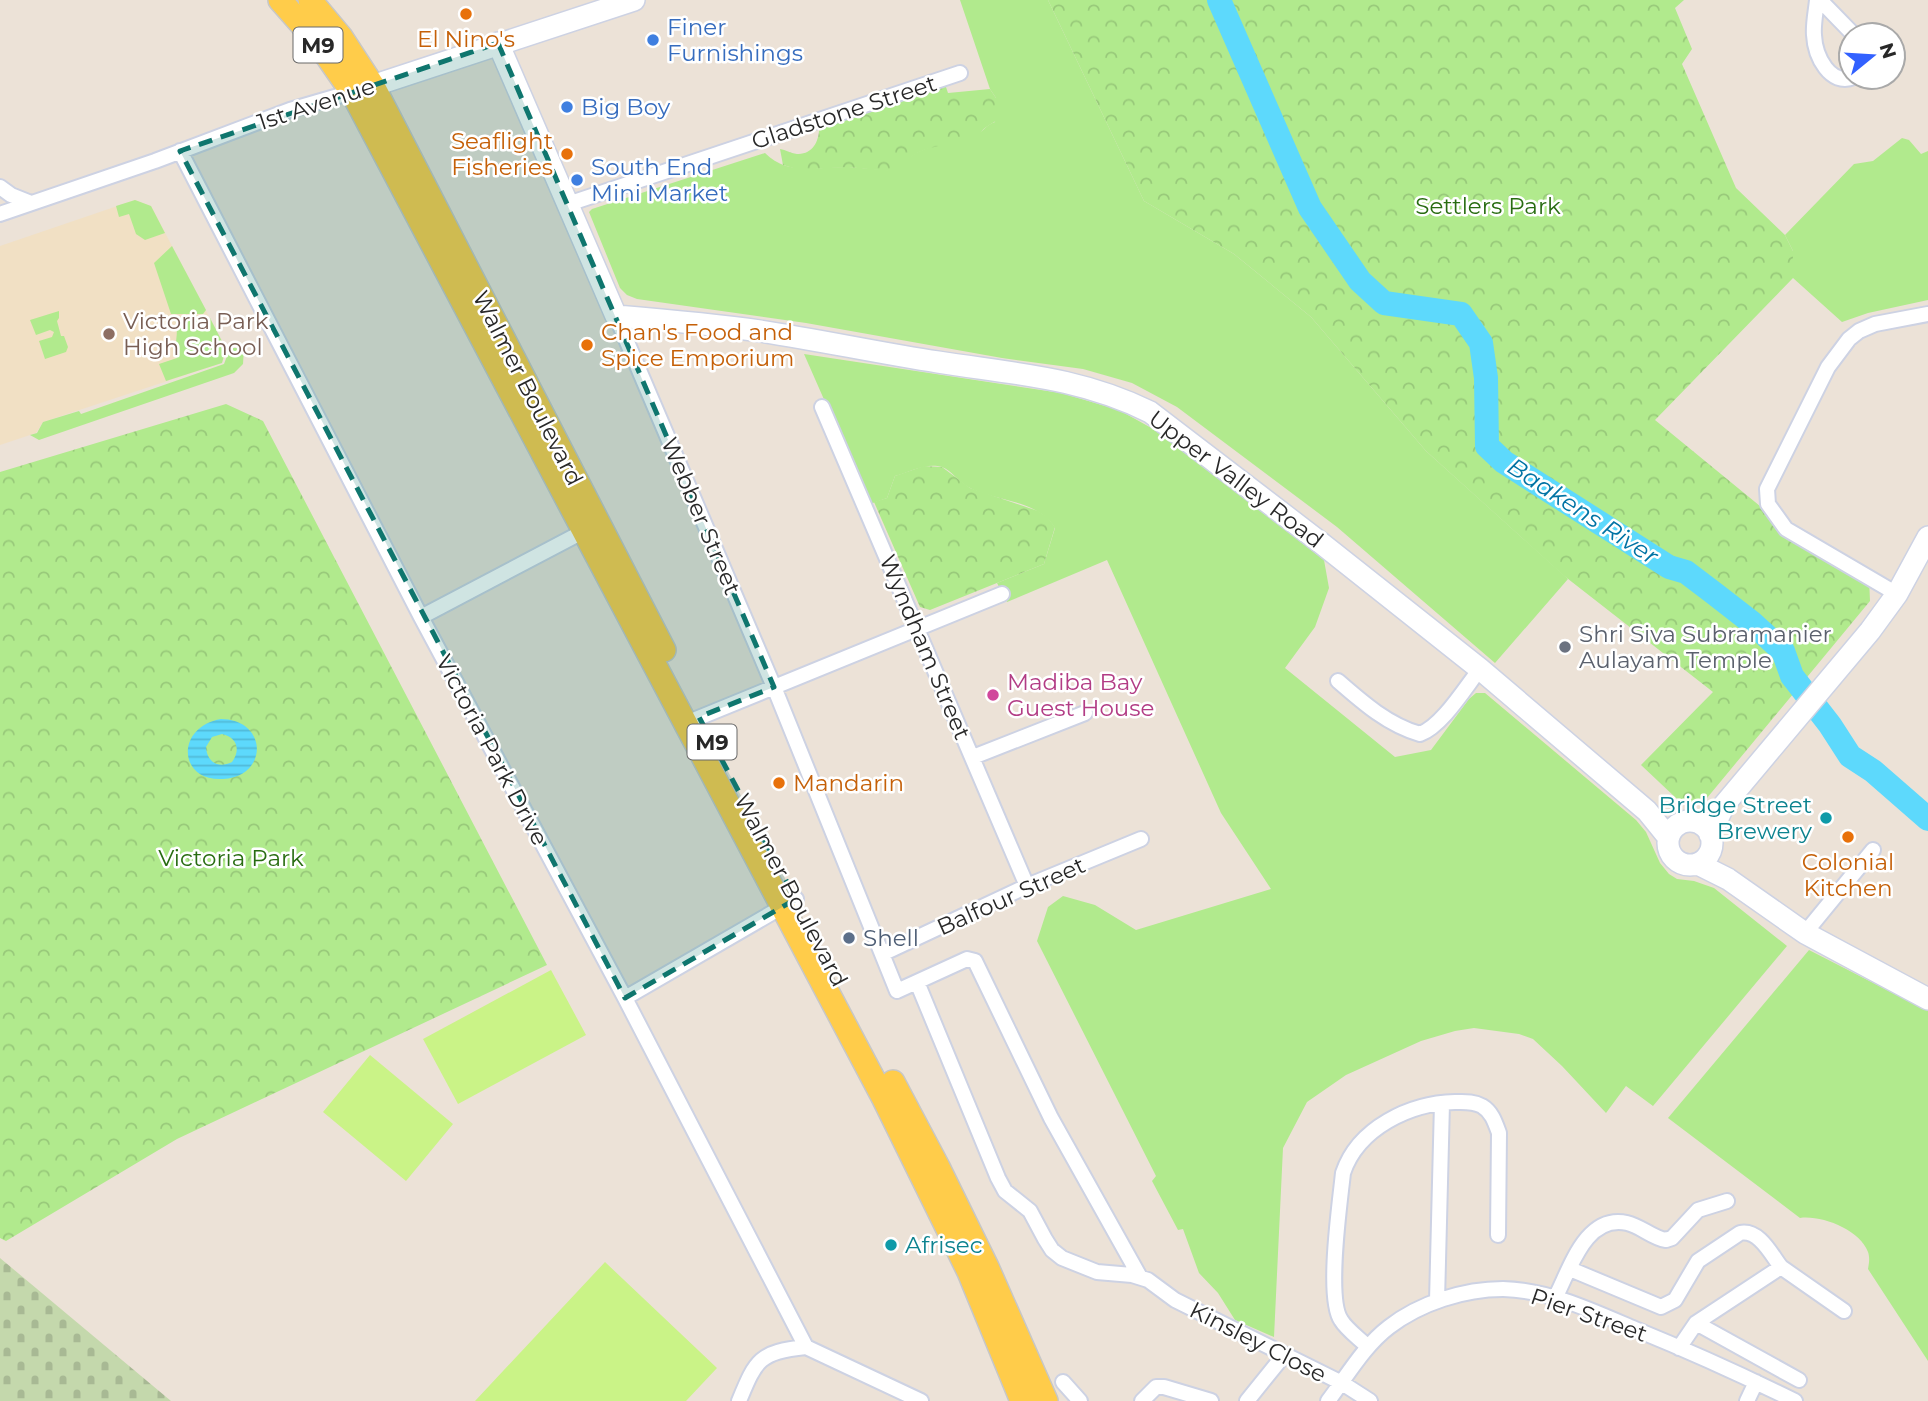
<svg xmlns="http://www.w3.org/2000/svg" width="1928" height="1401" viewBox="0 0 1928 1401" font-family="Montserrat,sans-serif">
	<defs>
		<pattern id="forest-crowns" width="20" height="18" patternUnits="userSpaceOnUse" patternTransform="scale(1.75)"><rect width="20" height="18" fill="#b1ea8d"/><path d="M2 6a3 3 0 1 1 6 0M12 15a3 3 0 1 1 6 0" fill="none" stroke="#98c97a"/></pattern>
		<pattern id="cemetery-stones" width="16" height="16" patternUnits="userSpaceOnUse" patternTransform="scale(1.75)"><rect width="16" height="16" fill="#c4d8ac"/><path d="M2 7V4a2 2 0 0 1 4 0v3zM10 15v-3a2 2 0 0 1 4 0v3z" fill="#a8b994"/></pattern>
		<pattern id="water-rules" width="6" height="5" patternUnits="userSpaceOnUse" patternTransform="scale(1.75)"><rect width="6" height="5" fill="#5dd9fc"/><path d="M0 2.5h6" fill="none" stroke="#51bad8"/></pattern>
	</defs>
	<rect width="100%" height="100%" fill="#ece2d7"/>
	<path fill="#f1e0c4" d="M 135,200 L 151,206 L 226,349 L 222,363 L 43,422 L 36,433 L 0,445 L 0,246 Z"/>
	<path fill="#b1ea8d" d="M 960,0 L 1048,0 L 1144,201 L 1234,254 L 1311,317 L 1426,451 L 1568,579 L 1495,663 L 1337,527 L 1177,407 L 1132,383 L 1083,369 L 1002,358 L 806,323 L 637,299 L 627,295 L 620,288 L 589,212 L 592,209 L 765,153 C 788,177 820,166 849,167 C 865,168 882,170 898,171 C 914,142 949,147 977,134 C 984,131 986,125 995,122 L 996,98 L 990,89 Z
		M 1902,138 L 1909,140 L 1921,154 L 1928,151 L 1928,300 L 1868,313 L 1842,322 L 1793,278 L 1793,251 L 1785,235 L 1854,164 L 1873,161 Z
		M 135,200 L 151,206 L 165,233 L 145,240 L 136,234 L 129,214 L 119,217 L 116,206 Z
		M 172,246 L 206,310 L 203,314 L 171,314 L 154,263 Z
		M 59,311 L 59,318 L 57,321 L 61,336 L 64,336 L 68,347 L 66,352 L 45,359 L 39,341 L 52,337 L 54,332 L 50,330 L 36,335 L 30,320 Z
		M 210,318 L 226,349 L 222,363 L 166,381 L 159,364 L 177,358 C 173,344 180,333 175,320 Z
		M 230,348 L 244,348 L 243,364 L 234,373 L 39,440 L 30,435 L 37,433 L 43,422 L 79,411 L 81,414 L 224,364 Z
		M 804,354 L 1061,393 L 1119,410 L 1164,435 L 1324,560 L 1329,588 L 1315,627 L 1285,668 L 1395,757 L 1431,750 L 1469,699 L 1476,693 L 1485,693 L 1636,820 L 1646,832 L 1660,863 L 1669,874 L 1677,879 L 1694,881 L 1714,888 L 1787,946 L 1653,1106 L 1626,1086 L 1606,1113 L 1562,1066 L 1533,1039 L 1519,1034 L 1474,1028 L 1455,1031 L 1421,1041 L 1346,1075 L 1307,1102 L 1283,1148 L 1274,1337 L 1235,1320 L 1218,1293 L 1199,1273 L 1183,1229 L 1178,1230 L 1152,1181 L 1156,1176 L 1037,941 L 1048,907 L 1063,896 L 1095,905 L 1136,930 L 1271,889 L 1221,813 L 1107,560 L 1007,602 L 997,583 L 1044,564 L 1055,528 C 1037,499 996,502 968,487 C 959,482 952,471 942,467 C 927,462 909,472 895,476 L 887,498 L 870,504 Z
		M 1809,950 L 1928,1011 L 1928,1361 L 1868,1269 C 1869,1263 1870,1258 1868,1252 C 1860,1230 1822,1215 1800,1218 L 1668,1118 Z"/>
	<path fill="url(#forest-crowns)" d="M 1048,0 L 1684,0 L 1675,8 L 1692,49 L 1682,64 L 1736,188 L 1785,235 L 1793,251 L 1793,278 L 1655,420 L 1777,520 L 1869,578 L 1870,601 L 1707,798 L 1692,804 L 1676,798 L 1641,765 L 1713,692 L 1563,575 L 1426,451 L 1311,317 L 1234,254 L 1144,201 Z
		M 945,84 L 948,93 L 990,89 L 996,98 L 998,119 C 989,127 980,127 978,141 C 950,145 913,143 899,172 L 847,167 L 800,170 L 783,165 L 780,149 C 786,150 790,153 797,154 C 813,155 820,140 819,126 Z
		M 226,404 L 263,421 L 547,965 L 177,1139 L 6,1241 L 0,1238 L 0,472 Z
		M 924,466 L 942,467 L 970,488 L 1038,511 L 1047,517 L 1055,527 L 1044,564 L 930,610 L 920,607 L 874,502 L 887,498 L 895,476 Z"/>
	<path fill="url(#cemetery-stones)" d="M 0,1258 L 171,1401 L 0,1401 Z"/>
	<path fill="#caf387" d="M 551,970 L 586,1035 L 458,1104 L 423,1039 Z
		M 370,1055 L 453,1124 L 406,1181 L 323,1112 Z
		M 605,1262 L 717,1368 L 686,1401 L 475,1401 Z"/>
	<path fill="url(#water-rules)" fill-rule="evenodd" d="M 221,719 C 269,720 268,777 223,779 C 178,782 175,727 221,719 ZM 222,734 C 237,737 241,750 232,762 C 218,769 207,762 206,747 L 212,737 Z"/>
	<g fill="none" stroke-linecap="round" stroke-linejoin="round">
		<path stroke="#5dd9fc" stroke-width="24" d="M 1219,0 L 1310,208 L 1360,281 L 1384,303 L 1461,314 L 1481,343 L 1486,378 L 1487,446 L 1504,462 L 1669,567 L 1686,572 L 1715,594 L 1751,622 L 1783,651 L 1792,676 L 1830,725 L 1850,756 L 1873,771 L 1928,819"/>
		<defs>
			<path id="street" d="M 1817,0 C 1816,11 1813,24 1814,35 C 1815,56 1830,87 1854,77
				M 1820,0 L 1854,35
				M 180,151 L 421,617 L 625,998 L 806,1347
				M 0,187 L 11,195 L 31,203
				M 568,204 L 960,73
				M 0,214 L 155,161 L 290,110 L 352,92
				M 616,316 L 774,687 L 897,991 L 967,959 L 975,961 L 1051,1118 L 1140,1277
				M 822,407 L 1027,886
				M 1897,594 L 1786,529 L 1768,504 L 1767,489 L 1828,367 L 1849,339 L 1859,331 L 1875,324 L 1928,314
				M 421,617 L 590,528
				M 1338,681 C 1362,702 1388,725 1420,734 C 1442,726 1465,688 1480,669
				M 686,723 L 1002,594
				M 973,757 L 1085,713
				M 1805,933 L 1873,850
				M 882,954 L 1027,886 L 1141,839
				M 917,982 L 998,1178 L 1005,1191 L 1030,1211 L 1045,1239 L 1052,1250 L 1062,1258 L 1097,1272 L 1132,1275 L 1148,1280 L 1175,1300 L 1342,1383 L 1370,1401
				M 625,998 L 796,899
				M 1570,1269 L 1661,1307 L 1675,1300 L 1698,1261 L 1740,1233 C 1759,1229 1771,1254 1781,1267
				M 1555,1298 C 1570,1270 1585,1214 1627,1223 C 1641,1226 1652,1238 1666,1240 L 1672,1238 L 1698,1210 L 1727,1201
				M 1437,1301 L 1442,1103
				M 1696,1323 L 1799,1380
				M 806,1347 L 921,1401
				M 1368,1347 C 1359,1338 1347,1330 1341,1320 C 1326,1298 1340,1202 1343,1173 C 1358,1128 1410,1103 1455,1102 C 1464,1102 1473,1101 1482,1106 C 1492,1112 1495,1122 1499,1133 L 1498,1235
				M 1679,1348 L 1696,1323 L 1781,1267 L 1844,1311
				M 1063,1382 L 1080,1401
				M 739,1401 C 756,1360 759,1352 806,1347
				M 1142,1401 L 1156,1387 L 1164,1387 L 1211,1401
				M 1247,1401 L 1284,1355
				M 1328,1401 C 1347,1376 1364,1346 1389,1327 C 1420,1303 1464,1289 1503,1289 C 1549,1290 1593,1311 1635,1329 C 1689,1351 1742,1375 1795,1401
				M 1747,1401 L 1756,1382"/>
			<path id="secondary" d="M 498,43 L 616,316 C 664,320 712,324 760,331 C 819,340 879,353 938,362 C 1014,374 1079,377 1150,412 L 1321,543 L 1480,669 L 1647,811 L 1668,837
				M 357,91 L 634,0
				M1668 843a22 22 0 1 1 44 0a22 22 0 1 1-44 0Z
				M 1710,835 L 1724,805 L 1870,631 L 1897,594 L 1928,537
				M 1698,864 L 1728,879 L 1805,933 L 1928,999"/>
			<path id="primary" d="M 280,0 L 318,43 L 352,92 L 884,1099 L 969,1272 L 1022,1401
				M 310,0 L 341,37 L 373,86 L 664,650
				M 893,1082 L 938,1167 L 987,1267 L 1046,1401"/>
		</defs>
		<use href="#street" stroke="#cdd2e3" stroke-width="18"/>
		<use href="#secondary" stroke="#cdd2e3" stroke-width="24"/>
		<use href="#primary" stroke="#c7c7c7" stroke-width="26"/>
		<use href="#street" stroke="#fff" stroke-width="14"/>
		<use href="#secondary" stroke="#fff" stroke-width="21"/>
		<use href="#primary" stroke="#ffcc4a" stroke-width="23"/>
	</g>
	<path fill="#0f766e" fill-opacity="0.2" stroke="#0f766e" stroke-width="5" stroke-dasharray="14 9" stroke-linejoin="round" d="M 498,43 L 774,687 L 699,717 L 796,899 L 625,998 L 180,151 Z"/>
	<g fill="#e8710a" stroke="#fff" stroke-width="2.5">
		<circle cx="466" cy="14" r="7"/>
		<circle cx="567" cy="154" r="7"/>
		<circle cx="587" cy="345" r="7"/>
		<circle cx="779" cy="783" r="7"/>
		<circle cx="1848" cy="837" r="7"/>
	</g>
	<g fill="#3f7fe0" stroke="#fff" stroke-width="2.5">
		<circle cx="653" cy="40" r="7"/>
		<circle cx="567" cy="107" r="7"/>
		<circle cx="577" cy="180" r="7"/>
	</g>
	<circle fill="#8d6e63" stroke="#fff" stroke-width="2.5" cx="109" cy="334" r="7"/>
	<circle fill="#6b7280" stroke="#fff" stroke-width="2.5" cx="1565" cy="647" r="7"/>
	<circle fill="#d1479c" stroke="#fff" stroke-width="2.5" cx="993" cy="695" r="7"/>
	<g fill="#0f9aa8" stroke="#fff" stroke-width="2.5">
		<circle cx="1826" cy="818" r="7"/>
		<circle cx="891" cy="1245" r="7"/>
	</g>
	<circle fill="#5c6f8a" stroke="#fff" stroke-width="2.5" cx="849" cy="938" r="7"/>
	<g text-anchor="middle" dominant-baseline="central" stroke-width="5" stroke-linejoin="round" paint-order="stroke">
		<g fill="#fff" stroke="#686868" stroke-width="2">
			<rect x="293.5" y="27.5" width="49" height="35" rx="5"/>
			<rect x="687.5" y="724.5" width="49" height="35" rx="5"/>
		</g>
		<g font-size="21" font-weight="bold" fill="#282828">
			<text x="318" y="45">M9</text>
			<text x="712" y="742">M9</text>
		</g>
		<g font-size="23" fill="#366cbe" stroke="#fff" text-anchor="start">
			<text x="667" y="27">Finer<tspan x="667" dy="26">Furnishings</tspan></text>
			<text x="581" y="107">Big Boy</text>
			<text x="591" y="167">South End<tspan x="591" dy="26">Mini Market</tspan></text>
		</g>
		<g font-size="23" fill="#c56008" stroke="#fff">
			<text x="466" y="39">El Nino's</text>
			<text x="553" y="141" text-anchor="end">Seaflight<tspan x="553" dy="26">Fisheries</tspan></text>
			<text x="601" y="332" text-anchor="start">Chan's Food and<tspan x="601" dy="26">Spice Emporium</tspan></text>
			<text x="793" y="783" text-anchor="start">Mandarin</text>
			<text x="1848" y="862">Colonial<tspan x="1848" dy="26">Kitchen</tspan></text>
		</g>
		<g font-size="23" fill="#282828" stroke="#fff">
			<text transform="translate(316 104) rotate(-18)">1st Avenue</text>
			<text transform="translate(844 112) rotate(-18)">Gladstone Street</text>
			<text transform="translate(528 388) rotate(63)">Walmer Boulevard</text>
			<text transform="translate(1236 479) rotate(37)">Upper Valley Road</text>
			<text transform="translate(701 516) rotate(67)">Webber Street</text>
			<text transform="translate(925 647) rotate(67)">Wyndham Street</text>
			<text transform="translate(492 750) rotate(62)">Victoria Park Drive</text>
			<text transform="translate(791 890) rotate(62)">Walmer Boulevard</text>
			<text transform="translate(1011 896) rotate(-24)">Balfour Street</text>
			<text transform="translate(1589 1315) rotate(19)">Pier Street</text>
			<text transform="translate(1258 1342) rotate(27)">Kinsley Close</text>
		</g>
		<g font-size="23" fill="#286c11" stroke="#fff">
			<text x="1488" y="206">Settlers Park</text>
			<text x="231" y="858">Victoria Park</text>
		</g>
		<g font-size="23" fill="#785e54" stroke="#fff" text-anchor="start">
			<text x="123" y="321">Victoria Park<tspan x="123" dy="26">High School</tspan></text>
		</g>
		<g font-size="23" fill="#5b616d" stroke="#fff" text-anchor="start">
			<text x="1579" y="634">Shri Siva Subramanier<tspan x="1579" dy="26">Aulayam Temple</tspan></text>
		</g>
		<g font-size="23" fill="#b23c85" stroke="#fff" text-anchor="start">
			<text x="1007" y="682">Madiba Bay<tspan x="1007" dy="26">Guest House</tspan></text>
		</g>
		<g font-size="23" fill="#0d838f" stroke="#fff" text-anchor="end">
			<text x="1812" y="805">Bridge Street<tspan x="1812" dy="26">Brewery</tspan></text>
			<text x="905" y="1245" text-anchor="start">Afrisec</text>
		</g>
		<g font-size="23" fill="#4e5e75" stroke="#fff" text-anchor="start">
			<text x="863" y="938">Shell</text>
		</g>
		<g font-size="24" font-style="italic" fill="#0073a4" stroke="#fff">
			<text transform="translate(1583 511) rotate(33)">Baakens River</text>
		</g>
	</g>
	<g transform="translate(1872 56) rotate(72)"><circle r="33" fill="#ffffff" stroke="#a9a9a9" stroke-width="2"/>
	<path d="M0-5L12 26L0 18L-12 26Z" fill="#3261ff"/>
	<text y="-10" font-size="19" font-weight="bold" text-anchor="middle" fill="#282828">N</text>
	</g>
</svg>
